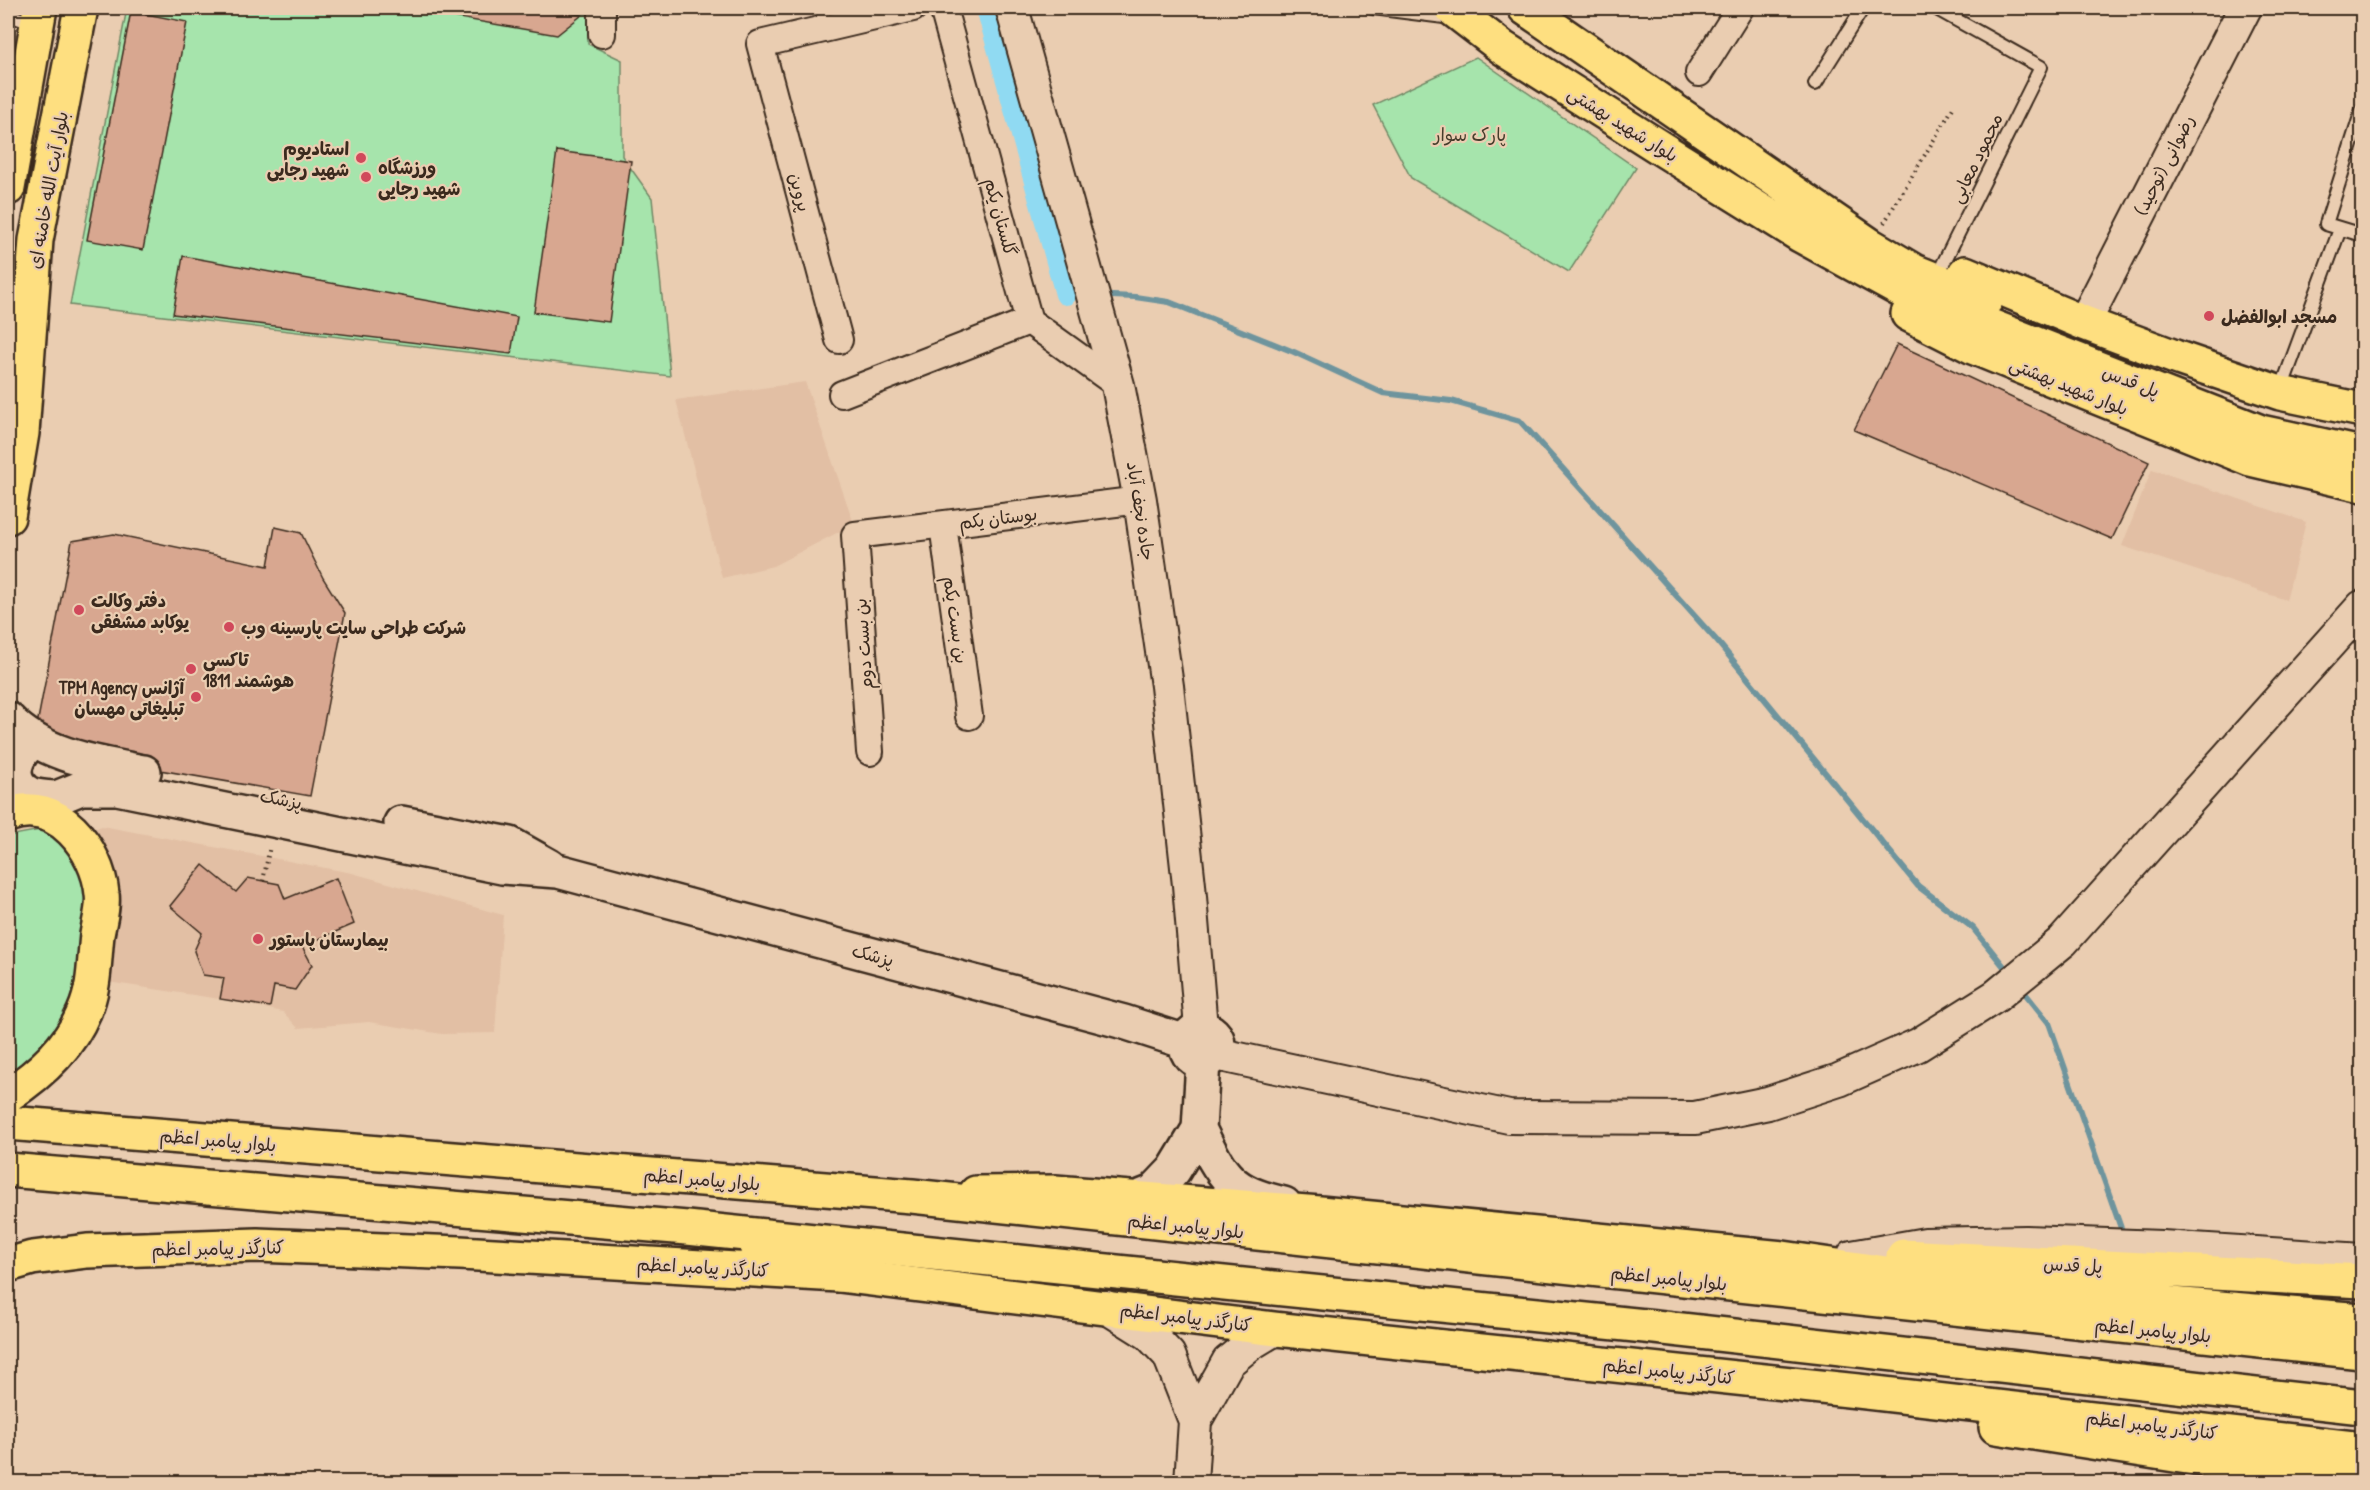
<svg xmlns="http://www.w3.org/2000/svg" width="2370" height="1490" viewBox="0 0 2370 1490" font-family="'Patrick Hand','Playpen Sans Arabic',sans-serif">
	<rect width="100%" height="100%" fill="#eacdb1"/>
	<filter id="ink" filterUnits="userSpaceOnUse"><feTurbulence type="fractalNoise" baseFrequency=".0167" numOctaves="2"/><feDisplacementMap in="SourceGraphic" scale="12" xChannelSelector="R" yChannelSelector="G"/><feConvolveMatrix kernelMatrix="1 2 1 2 8 2 1 2 1" color-interpolation-filters="sRGB"/></filter>
	<g filter="url(#ink)">
		<path fill="#e2bfa4" d="M 805,382 L 854,524 L 773,566 L 722,578 L 676,400 Z
			M 2152,469 L 2306,522 L 2286,600 L 2122,546 Z
			M 102,826 L 352,873 L 503,915 L 495,1033 L 442,1034 L 369,1022 L 298,1028 L 283,1012 L 220,999 L 101,981 L 98,857 L 94,829 Z"/>
		<path fill="#a6e4ac" stroke="#708765" stroke-width="1.5" d="M 127,8 L 588,8 L 588,44 L 622,60 L 622,156 L 652,198 L 670,376 L 70,305 Z
			M 1476,57 L 1636,168 L 1569,272 L 1411,178 L 1373,105 Z
			M 67,825 L 86,849 L 92,991 L 8,1095 L 8,836 Z"/>
		<g fill="none" stroke-linecap="round" stroke-linejoin="round">
			<path stroke="#6e949d" stroke-width="6" d="M 1066,294 L 1073,294
				M 1112,296 L 1135,297 L 1169,302 L 1294,352 L 1383,393 L 1451,401 L 1520,421 L 1717,641 L 1918,886 L 1973,928 L 2010,974
				M 2020,987 L 2049,1023 L 2122,1231
				M 2206,1479 L 2207,1482"/>
			<path stroke="#90daf2" stroke-width="22" d="M 987,8 L 1066,294"/>
		</g>
		<path fill="#d8a790" stroke="#3b2a1e" stroke-width="1.5" d="M 431,8 L 538,8 L 582,15 L 557,35 L 430,13 Z
			M 131,11 L 187,22 L 143,250 L 87,240 Z
			M 557,151 L 631,161 L 609,322 L 534,312 Z
			M 183,256 L 517,317 L 511,354 L 173,314 Z
			M 1897,344 L 2149,462 L 2112,539 L 1854,430 Z
			M 275,527 L 301,533 L 323,578 L 345,613 L 310,796 L 73,755 L 37,725 L 72,541 L 114,534 L 268,566 Z
			M 203,865 L 236,892 L 248,878 L 279,884 L 285,899 L 336,878 L 354,924 L 302,946 L 312,965 L 295,990 L 274,986 L 270,1007 L 220,999 L 224,978 L 203,975 L 194,951 L 202,933 L 170,906 Z"/>
		<g fill="none" stroke-linecap="round" stroke-linejoin="round">
			<defs>
				<path id="service" d="M 823,8 L 823,29
					M 1373,8 L 1452,18
					M 1935,8 L 2041,67 L 1943,264
					M 8,15 L 36,24
					M 1815,84 L 1863,8
					M 2362,110 L 2326,224 L 2362,235
					M 2280,392 L 2340,229"/>
				<path id="minor" d="M 943,8 L 1029,321 L 1118,385
					M 602,34 L 602,8
					M 1699,73 L 1740,8
					M 839,340 L 760,44 L 913,8
					M 842,394 L 1029,321
					M 943,525 L 969,716
					M 870,752 L 855,535 L 1140,500
					M 1851,1254 L 1925,1241 L 2026,1239 L 2162,1244 L 2362,1257"/>
				<path id="tertiary" d="M 1012,8 L 1118,385 L 1140,500 L 1167,686 L 1189,885 L 1201,1028
					M 2084,323 L 2245,8
					M 1216,1054 L 1509,1117 L 1695,1118 L 1768,1103 L 1839,1080 L 1918,1045 L 1996,996 L 2063,941 L 2362,607
					M 1106,1307 L 1149,1334 L 1169,1355 L 1195,1421 L 1191,1482
					M 1195,1421 L 1228,1362 L 1250,1344 L 1275,1329"/>
				<path id="secondary" d="M 8,719 C 43,756 97,763 144,772
					M 34,742 C 16,751 5,781 28,793 C 35,797 45,797 52,798
					M 27,810 L 81,788 L 117,788 L 502,867 L 558,871 L 1124,1022 L 1186,1042
					M 401,823 L 510,844 L 549,866
					M1186 1045a16 16 0 1 1 32 0a16 16 0 1 1-32 0Z
					M 1199,1129 C 1222,1177 1230,1192 1284,1204
					M 1138,1198 L 1153,1192 L 1174,1170 L 1199,1129 L 1203,1061"/>
				<path id="primary" d="M 1451,8 L 1503,48 L 1662,149 L 1800,235 L 1904,292 L 2261,432 L 2362,454
					M 1525,8 L 1870,245 L 1914,271 L 1986,300
					M 8,188 L 40,8
					M 1965,273 L 2084,323 L 2175,357 L 2280,393 L 2362,410
					M 1908,314 L 1975,348 L 2250,459 L 2362,485
					M 8,517 L 22,433 L 36,240 L 81,8
					M 976,1193 L 1055,1192 L 1320,1213 L 1783,1258 L 1995,1289 L 2362,1320
					M 1903,1256 L 2362,1281
					M 8,1265 L 32,1258 L 87,1251 L 257,1245 L 460,1253 L 839,1275 L 1275,1329 L 1858,1391 L 2362,1449
					M 1996,1427 L 2213,1461 L 2362,1480"/>
				<path id="trunk" d="M 8,815 C 57,795 98,850 102,894 C 104,907 99,922 97,935 C 94,961 95,988 84,1012 C 69,1048 39,1075 8,1095
					M 8,1123 L 912,1196 L 2362,1352
					M 8,1170 L 687,1228 L 1655,1327 L 2362,1407
					M 757,1250 L 839,1275"/>
			</defs>
			<use href="#service" stroke="#3b2a1e" stroke-width="16"/>
			<use href="#minor" stroke="#3b2a1e" stroke-width="30"/>
			<use href="#tertiary" stroke="#3b2a1e" stroke-width="36"/>
			<use href="#secondary" stroke="#3b2a1e" stroke-width="38"/>
			<use href="#primary" stroke="#3b2a1e" stroke-width="38"/>
			<use href="#trunk" stroke="#3b2a1e" stroke-width="38"/>
			<path stroke="#3b2a1e" stroke-width="4" stroke-dasharray="1.5 4.5" stroke-linecap="butt" d="M 1884,223 L 1953,108
				M 263,881 L 270,846"/>
			<use href="#service" stroke="#eacdb1" stroke-width="12"/>
			<use href="#minor" stroke="#eacdb1" stroke-width="26"/>
			<use href="#tertiary" stroke="#eacdb1" stroke-width="32"/>
			<use href="#secondary" stroke="#eacdb1" stroke-width="33"/>
			<use href="#primary" stroke="#fedf80" stroke-width="33"/>
			<use href="#trunk" stroke="#fedf80" stroke-width="33"/>
		</g>
	</g>
	<g fill="#d1495b" stroke="#eacdb1" stroke-width="2">
		<circle cx="361" cy="158" r="6"/>
		<circle cx="366" cy="177" r="6"/>
		<circle cx="2209" cy="316" r="6"/>
		<circle cx="79" cy="610" r="6"/>
		<circle cx="229" cy="627" r="6"/>
		<circle cx="191" cy="669" r="6"/>
		<circle cx="196" cy="697" r="6"/>
		<circle cx="258" cy="939" r="6"/>
	</g>
	<g text-anchor="middle" dominant-baseline="central" stroke-width="4.5" stroke-linejoin="round" paint-order="stroke">
		<g font-size="18" fill="#3b2a1e" stroke="#eacdb1">
			<text transform="translate(1623 124) rotate(32)">بلوار شهید بهشتی</text>
			<text transform="translate(1976 158) rotate(-64)">محمود معابی</text>
			<text transform="translate(2164 165) rotate(-63)">رضوانی (توحید)</text>
			<text transform="translate(48 190) rotate(-80)">بلوار آیت الله خامنه ای</text>
			<text transform="translate(800 192) rotate(75)">پروین</text>
			<text transform="translate(1001 217) rotate(75)">گلستان یکم</text>
			<text transform="translate(2131 381) rotate(21)">پل قدس</text>
			<text transform="translate(2069 386) rotate(22)">بلوار شهید بهشتی</text>
			<text transform="translate(1141 511) rotate(81)">جاده نجف آباد</text>
			<text transform="translate(998 518) rotate(-7)">بوستان یکم</text>
			<text transform="translate(956 620) rotate(82)">بن بست یکم</text>
			<text transform="translate(863 644) rotate(-94)">بن بست دوم</text>
			<text transform="translate(281 799) rotate(11)">پزشک</text>
			<text transform="translate(873 955) rotate(15)">پزشک</text>
			<text transform="translate(218 1140) rotate(5)">بلوار پیامبر اعظم</text>
			<text transform="translate(702 1179) rotate(5)">بلوار پیامبر اعظم</text>
			<text transform="translate(1186 1226) rotate(6)">بلوار پیامبر اعظم</text>
			<text transform="translate(218 1248) rotate(-1)">کنارگذر پیامبر اعظم</text>
			<text transform="translate(2073 1265) rotate(3)">پل قدس</text>
			<text transform="translate(703 1267) rotate(3)">کنارگذر پیامبر اعظم</text>
			<text transform="translate(1669 1278) rotate(6)">بلوار پیامبر اعظم</text>
			<text transform="translate(1186 1317) rotate(7)">کنارگذر پیامبر اعظم</text>
			<text transform="translate(2153 1330) rotate(6)">بلوار پیامبر اعظم</text>
			<text transform="translate(1669 1371) rotate(6)">کنارگذر پیامبر اعظم</text>
			<text transform="translate(2152 1425) rotate(7)">کنارگذر پیامبر اعظم</text>
		</g>
		<g font-size="18" fill="#463d2c" stroke="#eacdb1">
			<text x="1470" y="134">پارک سوار</text>
		</g>
		<g font-size="18" font-weight="bold" fill="#3b2a1e" stroke="#eacdb1" text-anchor="start">
			<text x="349" y="148" text-anchor="end">استادیوم<tspan x="349" dy="21">شهید رجایی</tspan></text>
			<text x="378" y="167">ورزشگاه<tspan x="378" dy="21">شهید رجایی</tspan></text>
			<text x="2221" y="316">مسجد ابوالفضل</text>
			<text x="91" y="600">دفتر وکالت<tspan x="91" dy="21">یوکابد مشفقی</tspan></text>
			<text x="241" y="627">شرکت طراحی سایت پارسینه وب</text>
			<text x="203" y="659">تاکسی<tspan x="203" dy="21">هوشمند 1811</tspan></text>
			<text x="184" y="687" text-anchor="end">TPM Agency آژانس<tspan x="184" dy="21">تبلیغاتی مهسان</tspan></text>
			<text x="270" y="939">بیمارستان پاستور</text>
		</g>
	</g>
	<rect width="2370" height="1490" fill="none" stroke="#eacdb1" stroke-width="30"/>
	<rect x="15" y="15" width="2340" height="1460" fill="none" stroke="#3b2a1e" stroke-width="2" filter="url(#ink)"/>
</svg>
